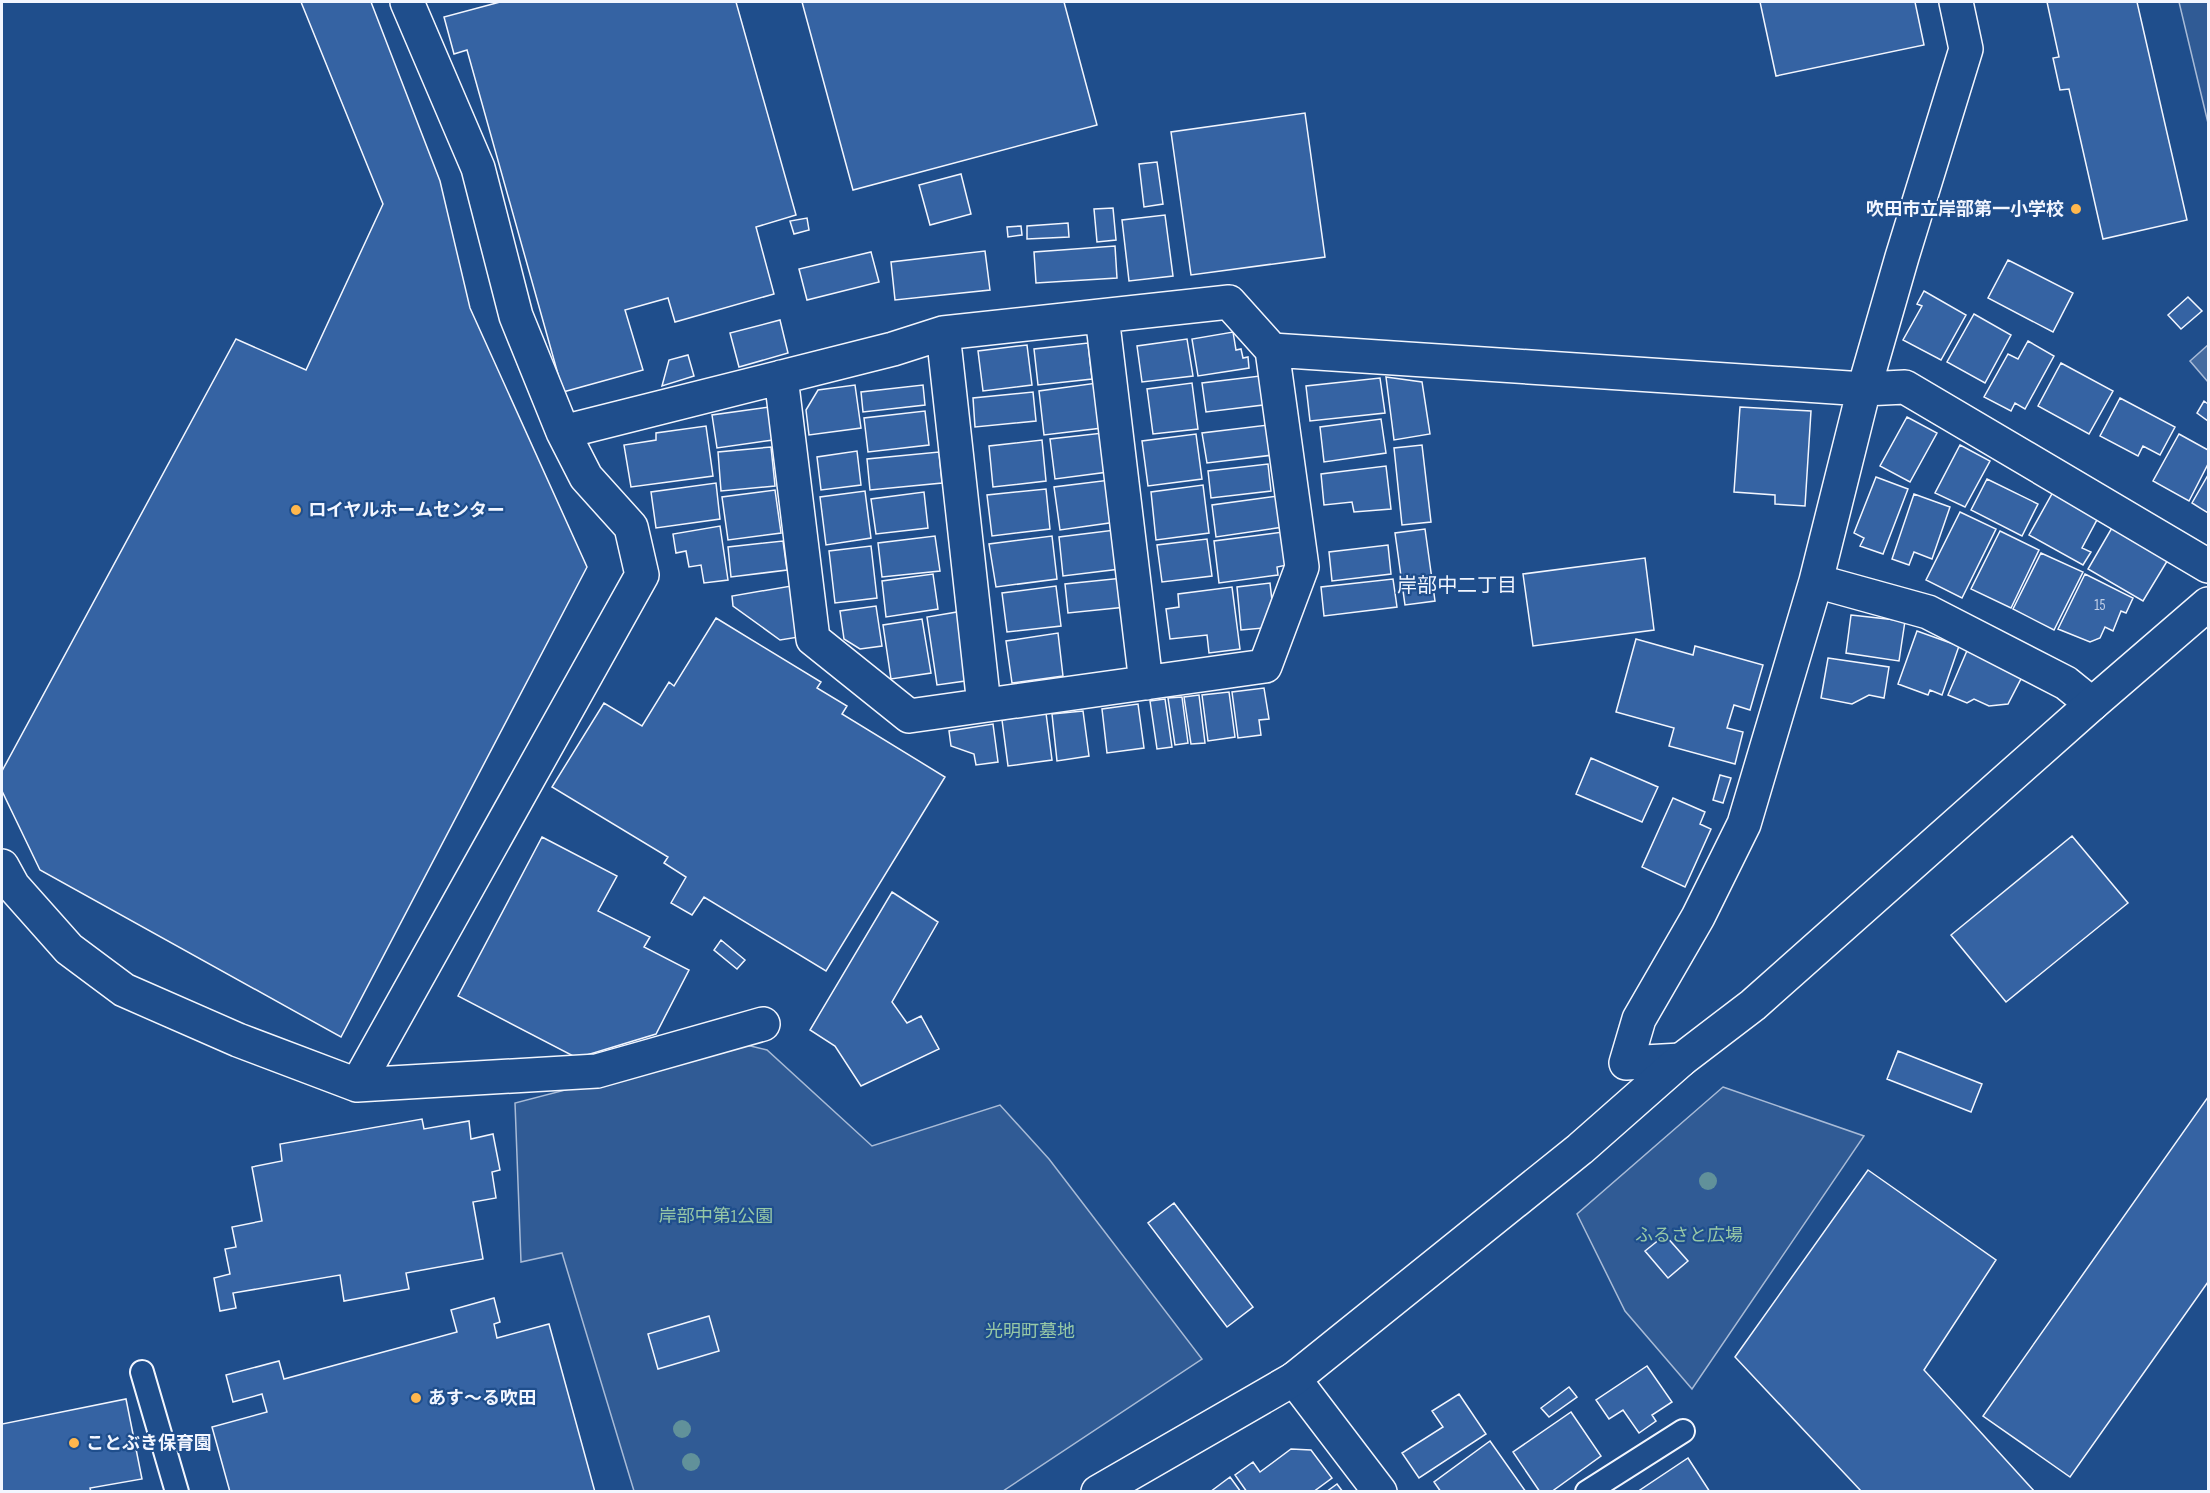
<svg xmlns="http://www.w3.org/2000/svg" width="2210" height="1493" viewBox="0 0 2210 1493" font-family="'Sofia Sans Condensed','Noto Sans JP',sans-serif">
	<rect width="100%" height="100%" fill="#1f4e8c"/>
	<path fill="#305b95" stroke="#a8bbd7" stroke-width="1.5" d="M 2179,2 L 2208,2 L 2208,123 Z
		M 742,1044 L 767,1050 L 872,1146 L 1000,1105 L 1049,1159 L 1202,1359 L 1003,1491 L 634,1491 L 562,1253 L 521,1262 L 515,1103 Z
		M 1723,1087 L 1864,1136 L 1692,1389 L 1625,1311 L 1577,1214 Z"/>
	<path fill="#446ba0" stroke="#a8bbd7" stroke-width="1.5" d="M 2208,345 L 2208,382 L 2190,361 Z"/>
	<path fill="#3563a3" stroke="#f2f6ff" stroke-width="1.5" d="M 301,2 L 371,2 L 440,181 L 470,308 L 587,567 L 341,1037 L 40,870 L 2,791 L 2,771 L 236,339 L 306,370 L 383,204 Z
		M 500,2 L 736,2 L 796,215 L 756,227 L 774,294 L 675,322 L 668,298 L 625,310 L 643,370 L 563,392 L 467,50 L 454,54 L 444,17 Z
		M 802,2 L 1064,2 L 1097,125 L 853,190 Z
		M 1760,2 L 1915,2 L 1924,45 L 1776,76 Z
		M 2047,2 L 2137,2 L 2187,220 L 2103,239 L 2069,89 L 2060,90 L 2053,58 L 2059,57 Z
		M 1305,113 L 1325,257 L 1191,275 L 1171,132 Z
		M 1157,162 L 1163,204 L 1144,207 L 1139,164 Z
		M 961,174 L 971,214 L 930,225 L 919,185 Z
		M 1113,208 L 1116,240 L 1097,242 L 1094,209 Z
		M 1165,215 L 1173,276 L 1129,281 L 1122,220 Z
		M 807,218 L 809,230 L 794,234 L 790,221 Z
		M 1068,223 L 1069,237 L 1027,239 L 1027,226 Z
		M 1021,226 L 1022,235 L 1008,237 L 1007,227 Z
		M 1115,246 L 1117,278 L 1036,283 L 1034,252 Z
		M 985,251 L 990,290 L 895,300 L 891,262 Z
		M 871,252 L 879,282 L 807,300 L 799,269 Z
		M 2008,260 L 2073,293 L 2053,332 L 1988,298 Z
		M 1924,291 L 1966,315 L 1941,360 L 1903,340 L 1922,306 L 1917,304 Z
		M 2188,297 L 2202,311 L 2181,329 L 2168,315 Z
		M 1974,314 L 2011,335 L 1985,383 L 1947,362 Z
		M 780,320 L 788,353 L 739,367 L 730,333 Z
		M 1233,332 L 1236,350 L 1241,349 L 1243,358 L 1248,357 L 1249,368 L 1198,376 L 1192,339 Z
		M 1187,339 L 1193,376 L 1142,382 L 1137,346 Z
		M 2028,341 L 2054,356 L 2025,409 L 2015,403 L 2011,411 L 1984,397 L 2008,354 L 2018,359 Z
		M 1088,343 L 1092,379 L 1038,385 L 1034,349 Z
		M 1027,345 L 1032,385 L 983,391 L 978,351 Z
		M 688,355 L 694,376 L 662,386 L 669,360 Z
		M 2061,363 L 2113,391 L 2089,434 L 2038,406 Z
		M 1260,376 L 1263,405 L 1206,412 L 1202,383 Z
		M 1386,377 L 1422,382 L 1430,434 L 1394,440 Z
		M 1380,378 L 1385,413 L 1310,421 L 1306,386 Z
		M 1097,383 L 1102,428 L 1044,435 L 1039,391 Z
		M 1192,383 L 1198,429 L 1153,434 L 1147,389 Z
		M 855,385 L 861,428 L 809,435 L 806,410 L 818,390 Z
		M 923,385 L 925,405 L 863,412 L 861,392 Z
		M 1033,392 L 1036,421 L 975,427 L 973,398 Z
		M 2120,398 L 2175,427 L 2160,455 L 2143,446 L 2138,456 L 2100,436 Z
		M 2204,401 L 2208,404 L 2208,421 L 2197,413 Z
		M 769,407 L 773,440 L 717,448 L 712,415 Z
		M 1740,407 L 1811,411 L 1805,506 L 1775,504 L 1775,495 L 1734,492 Z
		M 925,411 L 929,445 L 868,452 L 864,418 Z
		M 1907,417 L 1937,433 L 1910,482 L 1880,466 Z
		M 1381,419 L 1386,453 L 1324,462 L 1320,427 Z
		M 1268,425 L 1273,455 L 1207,463 L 1202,433 Z
		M 706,426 L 713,476 L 631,487 L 624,445 L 656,440 L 656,433 Z
		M 1103,433 L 1108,472 L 1055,479 L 1050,439 Z
		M 1196,434 L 1202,479 L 1148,486 L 1142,441 Z
		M 2179,434 L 2208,450 L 2208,464 L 2189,501 L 2153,481 Z
		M 1042,440 L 1046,481 L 993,487 L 989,446 Z
		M 1422,445 L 1431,522 L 1402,525 L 1394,448 Z
		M 1960,445 L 1990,461 L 1965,507 L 1935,493 Z
		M 771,447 L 775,486 L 721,491 L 718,452 Z
		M 857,451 L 861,485 L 821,490 L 817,457 Z
		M 939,452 L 942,483 L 870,490 L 867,459 Z
		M 1268,464 L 1271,491 L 1211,498 L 1208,471 Z
		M 1386,466 L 1391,509 L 1354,512 L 1352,502 L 1324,505 L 1321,474 Z
		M 2208,475 L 2208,513 L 2192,503 Z
		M 1876,477 L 1908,489 L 1883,554 L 1860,546 L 1864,538 L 1854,533 Z
		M 1987,479 L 2038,504 L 2022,536 L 1971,510 Z
		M 1110,480 L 1116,522 L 1060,530 L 1054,487 Z
		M 716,483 L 720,519 L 656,528 L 651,492 Z
		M 1203,485 L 1209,533 L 1156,540 L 1151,492 Z
		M 1046,489 L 1050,529 L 992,536 L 987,495 Z
		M 775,490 L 781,533 L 728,540 L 722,497 Z
		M 865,491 L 871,538 L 826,545 L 820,497 Z
		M 924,492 L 928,528 L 876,534 L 871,499 Z
		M 2053,492 L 2099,516 L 2082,548 L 2091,552 L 2083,565 L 2029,535 Z
		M 1914,494 L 1950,507 L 1932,559 L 1914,552 L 1909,565 L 1892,559 Z
		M 1278,496 L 1283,527 L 1216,537 L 1212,505 Z
		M 1960,512 L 1996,529 L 1962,598 L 1926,580 Z
		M 720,526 L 728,580 L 704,583 L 701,565 L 689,567 L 686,551 L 676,553 L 673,534 Z
		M 2113,526 L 2169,558 L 2143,601 L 2088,569 Z
		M 1425,529 L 1435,601 L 1405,605 L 1395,533 Z
		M 1115,530 L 1120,569 L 1063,576 L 1059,537 Z
		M 2000,531 L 2039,550 L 2011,608 L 1971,589 Z
		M 1283,532 L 1287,565 L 1277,567 L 1278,575 L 1219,583 L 1214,541 Z
		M 935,536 L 940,571 L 882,577 L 878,543 Z
		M 1052,536 L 1057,579 L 996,587 L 989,544 Z
		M 1207,539 L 1212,576 L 1162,582 L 1157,545 Z
		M 783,541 L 787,570 L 731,577 L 728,547 Z
		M 1388,545 L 1391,574 L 1332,581 L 1329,552 Z
		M 871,546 L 877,598 L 835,603 L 829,551 Z
		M 2041,553 L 2083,572 L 2054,630 L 2013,609 Z
		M 1645,558 L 1654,630 L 1533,646 L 1523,574 Z
		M 933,574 L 938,609 L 886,617 L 882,581 Z
		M 2085,574 L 2133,598 L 2126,613 L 2121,611 L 2113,631 L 2105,627 L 2100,638 L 2090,642 L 2058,629 Z
		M 1123,578 L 1126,607 L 1068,613 L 1065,584 Z
		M 1393,579 L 1397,607 L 1324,616 L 1321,587 Z
		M 1270,583 L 1275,627 L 1241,630 L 1237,587 Z
		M 791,586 L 799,637 L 780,640 L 733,606 L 732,596 Z
		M 1056,586 L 1061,626 L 1007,632 L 1002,593 Z
		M 1232,587 L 1240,649 L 1209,653 L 1207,635 L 1170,639 L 1166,609 L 1179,607 L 1178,594 Z
		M 876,606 L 882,646 L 860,649 L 844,639 L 840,611 Z
		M 963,611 L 965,681 L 937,685 L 927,617 Z
		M 1851,615 L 1905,621 L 1899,661 L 1846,653 Z
		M 716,618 L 821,682 L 817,688 L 847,706 L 842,714 L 945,777 L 826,971 L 704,897 L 692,915 L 671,903 L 686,877 L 664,863 L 668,857 L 552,787 L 604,703 L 642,726 L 669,682 L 674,686 Z
		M 922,619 L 931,673 L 891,679 L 883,625 Z
		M 1917,631 L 1959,646 L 1942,695 L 1930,690 L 1928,695 L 1898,684 Z
		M 1058,633 L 1063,676 L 1012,683 L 1006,641 Z
		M 1636,639 L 1693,655 L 1695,646 L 1763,665 L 1750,710 L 1734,705 L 1727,728 L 1743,732 L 1735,764 L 1669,746 L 1674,728 L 1616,712 Z
		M 1969,646 L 2025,671 L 2008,704 L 1989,706 L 1974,699 L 1967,703 L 1948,695 Z
		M 1828,658 L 1889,667 L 1884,698 L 1869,695 L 1852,704 L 1821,698 Z
		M 1264,688 L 1269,719 L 1259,720 L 1261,735 L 1238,738 L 1232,692 Z
		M 1229,692 L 1235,737 L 1208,741 L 1202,695 Z
		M 1199,695 L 1205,743 L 1191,744 L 1184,697 Z
		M 1182,697 L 1188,743 L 1175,745 L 1168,698 Z
		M 1165,699 L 1172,747 L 1157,749 L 1150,701 Z
		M 1138,704 L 1144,748 L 1107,753 L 1102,709 Z
		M 1083,711 L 1089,756 L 1057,761 L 1052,714 Z
		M 1046,713 L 1052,760 L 1008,766 L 1002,720 Z
		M 993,724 L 998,762 L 976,765 L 974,754 L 951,746 L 949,731 Z
		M 1591,758 L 1658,787 L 1642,822 L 1576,794 Z
		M 1720,775 L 1731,778 L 1723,803 L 1713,800 Z
		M 1673,798 L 1705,812 L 1700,824 L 1711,829 L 1685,887 L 1642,867 Z
		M 2072,836 L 2128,903 L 2006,1002 L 1951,935 Z
		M 542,837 L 617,876 L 598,911 L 650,937 L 644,947 L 689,970 L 656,1034 L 577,1058 L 458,996 Z
		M 892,892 L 938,922 L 892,1002 L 907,1023 L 921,1016 L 939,1049 L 861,1086 L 835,1046 L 810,1030 Z
		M 721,940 L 745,960 L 737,969 L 714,950 Z
		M 1898,1051 L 1982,1084 L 1971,1112 L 1887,1079 Z
		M 2208,1097 L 2208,1282 L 2070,1477 L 1983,1416 Z
		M 422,1119 L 424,1129 L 469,1121 L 471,1139 L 493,1134 L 500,1170 L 492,1172 L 496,1198 L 473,1202 L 483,1259 L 406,1273 L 409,1289 L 344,1301 L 340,1275 L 233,1293 L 236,1308 L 220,1311 L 214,1278 L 230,1274 L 225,1249 L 236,1247 L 232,1227 L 262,1221 L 252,1167 L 282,1161 L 280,1144 Z
		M 1868,1170 L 1996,1260 L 1924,1370 L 2035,1492 L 1862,1492 L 1735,1357 Z
		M 1174,1203 L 1253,1307 L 1227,1327 L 1148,1223 Z
		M 1665,1235 L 1688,1261 L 1668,1278 L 1645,1251 Z
		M 494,1298 L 500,1322 L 494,1324 L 497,1338 L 549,1324 L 595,1492 L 230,1492 L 212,1427 L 267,1412 L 262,1394 L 233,1402 L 226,1375 L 279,1361 L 284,1379 L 457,1332 L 451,1310 Z
		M 709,1316 L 719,1351 L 658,1369 L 648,1334 Z
		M 1647,1366 L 1672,1402 L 1652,1415 L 1656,1421 L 1639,1433 L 1623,1410 L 1609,1419 L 1596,1400 Z
		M 1569,1387 L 1577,1397 L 1549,1417 L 1541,1408 Z
		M 1459,1394 L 1486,1434 L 1419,1478 L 1402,1453 L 1443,1427 L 1432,1411 Z
		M 126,1399 L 142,1479 L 90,1488 L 91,1492 L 2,1492 L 2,1424 Z
		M 1571,1412 L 1601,1456 L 1551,1492 L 1540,1492 L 1513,1452 Z
		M 1490,1441 L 1526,1492 L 1441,1492 L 1434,1482 Z
		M 1291,1449 L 1311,1450 L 1332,1478 L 1313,1492 L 1247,1492 L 1235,1475 L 1253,1462 L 1260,1472 Z
		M 1688,1458 L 1710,1492 L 1637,1492 Z
		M 1230,1477 L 1241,1492 L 1210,1492 Z
		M 1337,1484 L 1343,1492 L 1326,1492 Z"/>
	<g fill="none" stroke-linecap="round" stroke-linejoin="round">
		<defs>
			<path id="lane" d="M 142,1372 L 177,1492
				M 1587,1492 L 1683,1431"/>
			<path id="street" d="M 1102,316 L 1146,683
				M 943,333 L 984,705
				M 781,377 L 813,639 L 909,716 L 1265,666 L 1302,567 L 1272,350
				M 563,432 L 893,349 L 943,333 L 1229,302 L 1272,350 L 1864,389 L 1905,387 L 2208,566
				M 1816,581 L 1928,612 L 2066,683 L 2092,704
				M 2,866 L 13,886 L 69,949 L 124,990 L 238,1040 L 357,1085 L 597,1071 L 763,1024
				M 1681,1060 L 1626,1063 L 1639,1019 L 1698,917 L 1744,824 L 1816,581 L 1864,389 L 1902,257 L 1966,49 L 1956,2
				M 357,1085 L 642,575 L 631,527 L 586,477 L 563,432 L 516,316 L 478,168 L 407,2
				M 1294,1379 L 1380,1492"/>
			<path id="secondary" d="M 1098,1492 L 1294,1379 L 1580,1149 L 1681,1060 L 1753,1005 L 2092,704 L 2208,604"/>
		</defs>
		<use href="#lane" stroke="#f2f6ff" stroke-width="26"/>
		<use href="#street" stroke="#f2f6ff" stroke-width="36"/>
		<use href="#secondary" stroke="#f2f6ff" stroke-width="36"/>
		<use href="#lane" stroke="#1f4e8c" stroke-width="22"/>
		<use href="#street" stroke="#1f4e8c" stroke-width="33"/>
		<use href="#secondary" stroke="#1f4e8c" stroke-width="33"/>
	</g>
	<g fill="#61919a">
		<circle cx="1708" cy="1181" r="9"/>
		<circle cx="682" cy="1429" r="9"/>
		<circle cx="691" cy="1462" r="9"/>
	</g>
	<g fill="#ffb74d" stroke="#1f4e8c" stroke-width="2">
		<circle cx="2076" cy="209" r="6"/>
		<circle cx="296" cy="510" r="6"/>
		<circle cx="416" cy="1398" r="6"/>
		<circle cx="74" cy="1443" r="6"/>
	</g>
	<g text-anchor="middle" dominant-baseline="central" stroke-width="4.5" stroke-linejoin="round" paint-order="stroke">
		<g font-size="15" fill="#c3d1e8">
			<text x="2100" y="605">15</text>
		</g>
		<g font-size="18" font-weight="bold" fill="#f2f6ff" stroke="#1f4e8c" text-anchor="start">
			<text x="2064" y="209" text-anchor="end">吹田市立岸部第一小学校</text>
			<text x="308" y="510">ロイヤルホームセンター</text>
			<text x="428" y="1398">あす～る吹田</text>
			<text x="86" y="1443">ことぶき保育園</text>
		</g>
		<g font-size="18" fill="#97c8a6" stroke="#1f4e8c">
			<text x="716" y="1216">岸部中第1公園</text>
			<text x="1689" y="1235">ふるさと広場</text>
			<text x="1030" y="1331">光明町墓地</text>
		</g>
		<g font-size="20" fill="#f2f6ff" stroke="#1f4e8c">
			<text x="1457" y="586">岸部中二丁目</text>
		</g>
	</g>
	<rect width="2210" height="1493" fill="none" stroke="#f2f6ff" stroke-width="6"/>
</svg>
